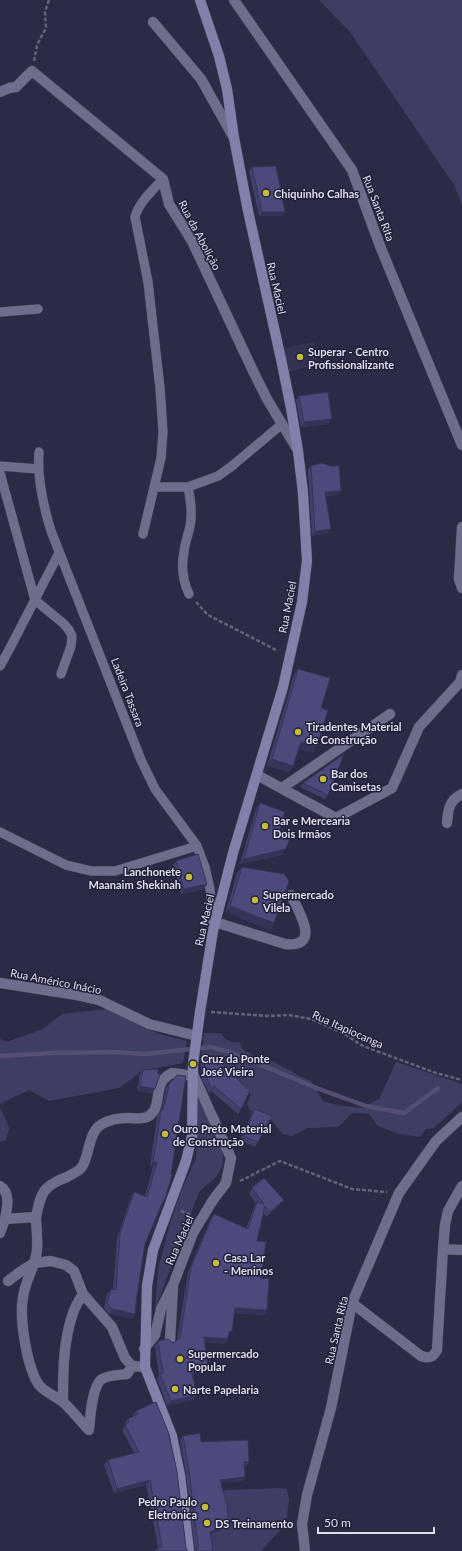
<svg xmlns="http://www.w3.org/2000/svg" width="462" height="1551" viewBox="0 0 462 1551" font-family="Lato,sans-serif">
	<rect width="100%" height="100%" fill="#2c2b45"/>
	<path fill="#343353" d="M 314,342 L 317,365 L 288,372 L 284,348 Z"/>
	<path fill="#3e3d64" d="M 319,0 L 462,0 L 462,205 L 454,185 L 350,32 Z
		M 107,1009 L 121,1014 L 133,1022 L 159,1034 L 187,1041 L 183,1063 L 142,1071 L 119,1088 L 49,1101 L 29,1090 L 0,1104 L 0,1039 L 6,1042 L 43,1029 L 62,1014 Z
		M 204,1033 L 221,1033 C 226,1041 231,1043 240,1042 L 242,1049 L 259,1058 L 271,1060 L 298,1075 L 311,1081 L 323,1101 L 337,1105 L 361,1108 L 379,1099 L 396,1062 L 462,1084 L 462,1102 L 434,1128 L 426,1129 L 420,1137 L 399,1134 L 378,1126 L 369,1114 L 352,1113 L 338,1127 L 308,1128 L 292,1136 L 282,1134 L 270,1118 L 263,1112 L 252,1113 L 247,1104 L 251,1095 L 239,1082 L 201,1059 Z
		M 198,1085 L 223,1141 L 223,1165 L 216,1177 L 199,1192 L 155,1310 L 158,1269 L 171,1220 L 182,1189 L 196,1158 Z
		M 0,1107 L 9,1128 L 6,1140 L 0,1142 Z
		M 279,1488 L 287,1489 L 289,1500 L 286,1524 L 261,1551 L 209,1551 L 206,1535 L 220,1496 L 224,1490 Z"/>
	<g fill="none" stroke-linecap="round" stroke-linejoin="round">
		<path stroke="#534e73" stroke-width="4.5" d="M 0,1056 L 52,1053 L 113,1052 L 145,1054 L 210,1047 L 230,1052 L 319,1089 L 366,1106 L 404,1113 L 438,1088"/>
		<defs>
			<path id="service" d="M 0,312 L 38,309
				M 39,452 C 37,479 43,505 51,531 L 141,760 L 155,789 L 197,846 L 205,867 L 210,889 L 213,927
				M 0,466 L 38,469
				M 0,473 L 35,600 L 64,624 L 69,630 L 72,636 L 71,646 L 61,674
				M 154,487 L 188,487 C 190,497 192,507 191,518 C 191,529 185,540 184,552 C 181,567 183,581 189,594
				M 188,487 L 218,476 L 232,466 L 282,424
				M 143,534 L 161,458 L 163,432 L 160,388 L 148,282 L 135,217 C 139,202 153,190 163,179
				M 0,666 L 10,648 L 59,553
				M 0,832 L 66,865 L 91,871 L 115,871 L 197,846"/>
			<path id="minor" d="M 234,0 L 352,170 L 380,246 L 462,445
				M 153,22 L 201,79 L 234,138
				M 0,92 L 9,88 L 16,87 L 32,71 L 163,179 L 169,204 L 192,241 L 254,373 L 267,399 L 297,449
				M 462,527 L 459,579 L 462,588
				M 257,775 L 336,818 L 392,788 L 419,727 L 460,682 L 462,675
				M 282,788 L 390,714
				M 447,823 C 448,810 449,800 462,794
				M 215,922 L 285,944 C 322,948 299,912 291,895
				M 0,983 L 77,995 L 99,1000 L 149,1024 L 197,1036
				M 0,1186 C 11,1193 7,1208 5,1219
				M 462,1186 L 448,1211 L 445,1225 L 443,1249 L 462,1250
				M 36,1217 C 36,1229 39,1244 36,1256 C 33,1270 25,1282 23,1297 C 19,1318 27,1368 39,1385 C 46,1393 56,1396 64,1403 C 73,1411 80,1421 89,1430
				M 0,1233 L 5,1219 L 36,1217 C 41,1192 43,1186 67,1177 C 72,1174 78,1172 82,1167 C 90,1154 88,1132 102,1124 C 109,1120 120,1118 128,1118 C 135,1118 143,1120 149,1116 C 162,1107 154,1087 165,1078 C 167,1076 170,1074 172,1073 L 194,1076 L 231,1158 L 226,1183 L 213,1200 L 193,1233 L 173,1285 L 161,1309 L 155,1335 L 144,1349
				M 8,1281 L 20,1272 L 34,1263 L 51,1261 L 66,1265 L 74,1271 L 83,1294 L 112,1327 L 125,1358 L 132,1366 L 145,1367
				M 352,1303 L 421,1356 C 430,1359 433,1357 437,1350 L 443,1249
				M 170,1341 L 173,1287
				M 63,1402 C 63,1372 63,1342 73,1313 C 75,1307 79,1300 83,1294
				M 89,1430 C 90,1418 92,1386 102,1379 C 109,1375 120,1375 127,1374 L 132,1366
				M 305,1551 L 302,1524 L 307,1495 L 331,1408 L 352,1303 L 399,1193 L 436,1141 L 462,1117"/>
			<path id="secondary" d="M 189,1551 L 180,1475 L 172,1436 L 145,1367 L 147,1286 L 153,1250 L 186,1161 L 192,1136 L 193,1064 L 200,1012 L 213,931 L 233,853 L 283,687 L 302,602 L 307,561 L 303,493 L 298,451 L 291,408 L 281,359 L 248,211 L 234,138 L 227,89 L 219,56 L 200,0"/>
		</defs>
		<use href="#service" stroke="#48485d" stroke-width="10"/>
		<use href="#minor" stroke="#48485d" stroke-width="11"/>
		<use href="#secondary" stroke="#48485d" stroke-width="11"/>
		<path stroke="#63627a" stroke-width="2.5" stroke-dasharray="4 2" stroke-linecap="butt" d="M 34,61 L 37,45 L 46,28 L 45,12 L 49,0
			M 196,602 L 208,615 L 278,651
			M 211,1012 L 268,1016 L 289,1015 L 311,1019 L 343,1033 L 363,1046 L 436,1073 L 462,1080
			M 240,1181 L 280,1161 L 352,1189 L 387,1192
			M 181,1211 L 191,1215"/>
		<use href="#service" stroke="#6d6e8b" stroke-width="9"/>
		<use href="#minor" stroke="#6d6e8b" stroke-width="10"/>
		<use href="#secondary" stroke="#8080aa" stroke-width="10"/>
	</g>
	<path fill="#41406c" d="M 252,167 L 282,216 L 259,216 L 249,171 Z
		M 299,396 L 329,424 L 301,427 L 296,400 Z
		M 311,466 L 341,491 L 338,495 L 326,496 L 328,533 L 312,536 L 308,470 Z
		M 298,669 L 321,708 L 313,753 L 299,748 L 293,766 L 289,772 L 267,766 L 294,675 Z
		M 303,783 L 328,795 L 325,799 L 300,787 Z
		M 260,803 L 278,835 L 282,855 L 240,864 L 256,809 Z
		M 176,861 L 207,884 L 204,889 L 181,894 L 173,865 Z
		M 242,867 L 270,930 L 226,912 L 237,873 Z
		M 203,1055 L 241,1109 L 238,1114 L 211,1091 L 209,1093 L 202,1079 L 200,1059 Z
		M 143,1070 L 152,1093 L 137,1091 L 140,1074 Z
		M 169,1084 L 165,1199 L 162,1204 L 145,1244 L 132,1319 L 109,1314 L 104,1308 L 107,1294 L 111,1289 L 113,1290 L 117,1239 L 131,1197 L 134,1192 L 145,1196 L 153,1167 L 150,1166 L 157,1117 L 162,1109 L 166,1088 Z
		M 255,1109 L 258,1142 L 255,1147 L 240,1140 L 252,1113 Z
		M 252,1188 L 280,1205 L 266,1217 L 263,1213 L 257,1241 L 261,1279 L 267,1310 L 264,1315 L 234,1313 L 228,1336 L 225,1344 L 205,1342 L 205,1372 L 192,1374 L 197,1395 L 193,1400 L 167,1406 L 157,1379 L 159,1376 L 155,1346 L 158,1341 L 173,1343 L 177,1340 L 188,1272 L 211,1218 L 214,1214 L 246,1229 L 254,1207 L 256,1204 L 249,1193 Z
		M 156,1402 L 186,1548 L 188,1551 L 155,1551 L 158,1547 L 146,1485 L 114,1493 L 104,1465 L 108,1460 L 134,1453 L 122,1430 L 126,1425 L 125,1423 L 128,1419 L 134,1416 L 133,1415 L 136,1411 Z
		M 183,1436 L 249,1462 L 246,1466 L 245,1466 L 245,1477 L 242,1481 L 221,1483 L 227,1511 L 226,1528 L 210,1535 L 213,1551 L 195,1551 L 186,1474 L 180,1440 Z"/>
	<path fill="#353458" d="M 262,212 L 285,212 L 282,216 L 259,216 Z
		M 332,419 L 329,424 L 301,427 L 304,422 Z
		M 341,491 L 338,495 L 322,496 L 325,492 Z
		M 331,529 L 328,533 L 312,536 L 315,531 Z
		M 301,742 L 317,746 L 313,753 L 296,748 Z
		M 272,759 L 293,766 L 289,772 L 267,766 Z
		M 286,849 L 282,855 L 240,864 L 244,859 Z
		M 207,884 L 204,889 L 181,894 L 184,889 Z
		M 230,906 L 274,923 L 270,930 L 226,912 Z
		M 140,1086 L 155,1089 L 152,1093 L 137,1091 Z
		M 153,1162 L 157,1162 L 153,1167 L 150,1166 Z
		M 284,1200 L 280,1205 L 266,1217 L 270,1212 Z
		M 235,1308 L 267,1310 L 264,1315 L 231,1313 Z
		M 112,1309 L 135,1314 L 132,1319 L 109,1314 Z
		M 204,1337 L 228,1339 L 225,1344 L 201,1342 Z
		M 208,1367 L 205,1372 L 187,1374 L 191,1369 Z
		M 197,1395 L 193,1400 L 167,1406 L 171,1401 Z
		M 244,1462 L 249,1462 L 246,1466 L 241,1467 Z
		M 245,1477 L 242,1481 L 217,1484 L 220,1480 Z
		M 150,1480 L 146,1485 L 114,1493 L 117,1489 Z
		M 229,1524 L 226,1528 L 207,1536 L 210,1532 Z"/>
	<path fill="#4c4a7d" stroke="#353458" d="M 276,166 L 285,212 L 262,212 L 252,167 Z
		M 328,392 L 332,419 L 304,422 L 299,396 Z
		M 322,463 L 331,466 L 339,466 L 341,491 L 325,492 L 331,529 L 315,531 L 311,466 Z
		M 298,669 L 330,678 L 321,708 L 328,710 L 317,746 L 301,742 L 293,766 L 272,759 Z
		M 344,754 L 328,795 L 303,783 Z
		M 260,803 L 285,812 L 278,835 L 290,838 L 286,849 L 244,859 Z
		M 198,854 L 207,884 L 184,889 L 176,861 Z
		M 242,867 L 284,874 L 289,881 L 274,923 L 230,906 Z
		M 203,1055 L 222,1064 L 250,1091 L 241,1109 L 214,1086 L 212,1089 L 205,1074 Z
		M 158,1069 L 158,1074 L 160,1074 L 155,1089 L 140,1086 L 143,1070 Z
		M 177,1075 L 186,1076 L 171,1174 L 172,1175 L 165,1199 L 164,1199 L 145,1244 L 137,1295 L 135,1314 L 112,1309 L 107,1303 L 111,1289 L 116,1290 L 120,1234 L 134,1192 L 147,1197 L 157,1162 L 153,1162 L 161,1112 L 165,1104 L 169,1084 Z
		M 255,1109 L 272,1116 L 258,1142 L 243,1136 Z
		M 264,1178 L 284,1200 L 270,1212 L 265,1206 L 257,1241 L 266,1242 L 261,1279 L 269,1278 L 267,1310 L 235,1308 L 232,1331 L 229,1332 L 228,1339 L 204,1337 L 208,1367 L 191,1369 L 197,1395 L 171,1401 L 160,1374 L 163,1373 L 158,1341 L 168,1339 L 173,1343 L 180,1338 L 191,1267 L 214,1214 L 248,1229 L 257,1202 L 264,1204 L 252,1188 Z
		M 156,1402 L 169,1434 L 177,1472 L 186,1548 L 188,1551 L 159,1551 L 158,1547 L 162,1547 L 150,1480 L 117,1489 L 108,1460 L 139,1452 L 125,1425 L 129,1422 L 128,1419 L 138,1414 L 136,1411 Z
		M 200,1433 L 201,1442 L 248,1440 L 249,1462 L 244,1462 L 245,1477 L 220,1480 L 228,1509 L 227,1509 L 229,1524 L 210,1532 L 213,1551 L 196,1551 L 198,1546 L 189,1470 L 183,1436 Z"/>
	<g fill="#c6bc3c" stroke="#22213a" stroke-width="1.5">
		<circle cx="266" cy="193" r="4"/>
		<circle cx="300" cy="357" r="4"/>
		<circle cx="298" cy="732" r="4"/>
		<circle cx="323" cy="779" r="4"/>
		<circle cx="265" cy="826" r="4"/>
		<circle cx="189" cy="877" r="4"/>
		<circle cx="255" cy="900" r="4"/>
		<circle cx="193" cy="1064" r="4"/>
		<circle cx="165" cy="1134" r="4"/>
		<circle cx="216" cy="1263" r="4"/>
		<circle cx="180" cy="1359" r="4"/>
		<circle cx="175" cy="1389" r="4"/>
		<circle cx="205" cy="1507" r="4"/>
		<circle cx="207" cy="1523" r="4"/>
	</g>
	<g text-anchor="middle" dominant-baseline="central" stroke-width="3" stroke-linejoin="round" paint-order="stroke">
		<g font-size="11" font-weight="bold" fill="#dde" stroke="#22213a" text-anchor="start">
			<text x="274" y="193">Chiquinho Calhas</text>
			<text x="308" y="351">Superar - Centro<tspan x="308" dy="13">Profissionalizante</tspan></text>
			<text x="306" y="726">Tiradentes Material<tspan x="306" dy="13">de Construção</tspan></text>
			<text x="331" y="773">Bar dos<tspan x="331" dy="13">Camisetas</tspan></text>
			<text x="273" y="820">Bar e Mercearia<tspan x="273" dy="13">Dois Irmãos</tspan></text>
			<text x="181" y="871" text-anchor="end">Lanchonete<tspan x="181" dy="13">Maanaim Shekinah</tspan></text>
			<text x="263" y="894">Supermercado<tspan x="263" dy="13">Vilela</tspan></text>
			<text x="201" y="1058">Cruz da Ponte<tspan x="201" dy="13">José Vieira</tspan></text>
			<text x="173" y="1128">Ouro Preto Material<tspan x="173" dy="13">de Construção</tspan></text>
			<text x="224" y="1257">Casa Lar<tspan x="224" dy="13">- Meninos</tspan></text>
			<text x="188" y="1353">Supermercado<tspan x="188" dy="13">Popular</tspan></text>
			<text x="183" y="1389">Narte Papelaria</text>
			<text x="197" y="1501" text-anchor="end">Pedro Paulo<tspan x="197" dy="13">Eletrônica</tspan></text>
			<text x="215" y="1523">DS Treinamento</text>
		</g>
		<g font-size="11" fill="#dde" stroke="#22213a">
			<text transform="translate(379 208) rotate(69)">Rua Santa Rita</text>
			<text transform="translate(200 235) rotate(62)">Rua da Abolição</text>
			<text transform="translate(277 288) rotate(77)">Rua Maciel</text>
			<text transform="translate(287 607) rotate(-79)">Rua Maciel</text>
			<text transform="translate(128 692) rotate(69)">Ladeira Tassara</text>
			<text transform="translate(204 920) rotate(-77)">Rua Maciel</text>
			<text transform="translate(56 981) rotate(11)">Rua Américo Inácio</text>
			<text transform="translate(348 1029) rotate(24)">Rua Itapiocanga</text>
			<text transform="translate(179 1240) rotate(-66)">Rua Maciel</text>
			<text transform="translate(336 1330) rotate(-77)">Rua Santa Rita</text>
		</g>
	</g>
	<path d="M318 1527v6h116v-6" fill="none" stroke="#ddddee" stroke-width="2"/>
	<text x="324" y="1527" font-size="12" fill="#ddddee" stroke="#22213a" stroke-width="3" paint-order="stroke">50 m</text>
</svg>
